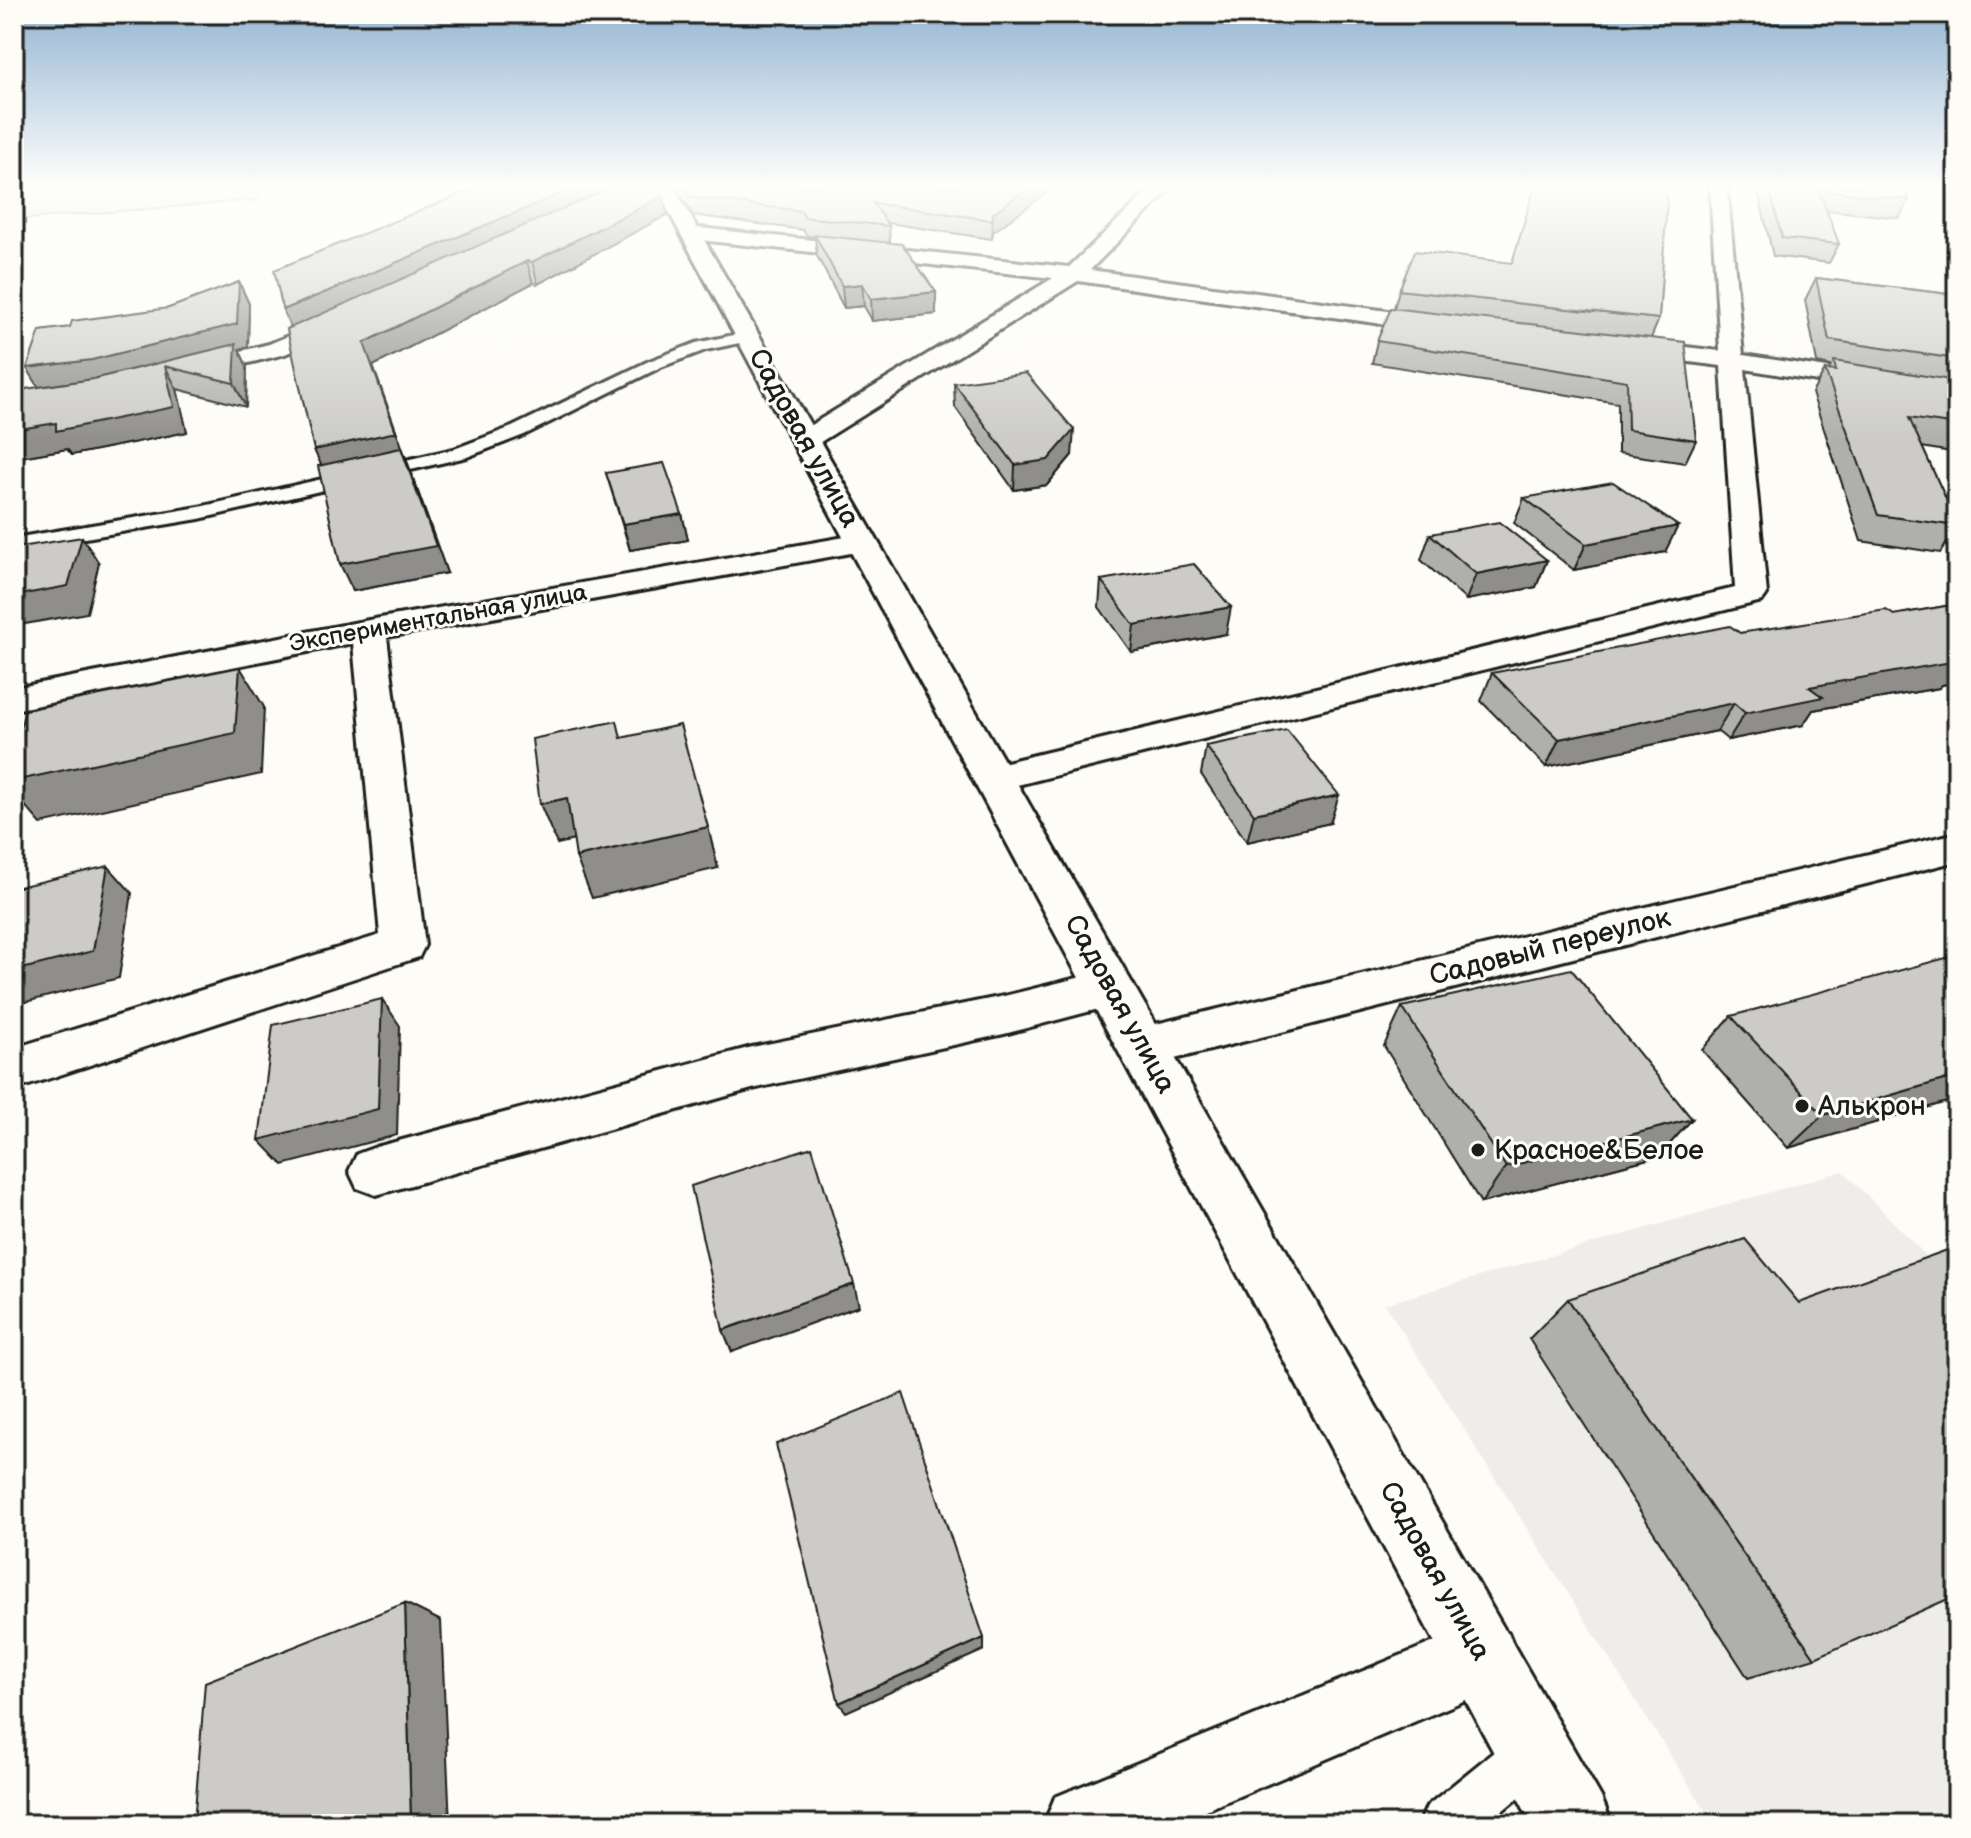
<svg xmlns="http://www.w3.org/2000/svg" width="1971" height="1838" viewBox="0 0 1971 1838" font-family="'Balsamiq Sans',sans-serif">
	<rect width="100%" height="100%" fill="#fdfcf7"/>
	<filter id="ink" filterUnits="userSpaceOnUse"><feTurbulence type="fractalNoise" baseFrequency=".0125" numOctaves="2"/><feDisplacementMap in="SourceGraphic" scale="16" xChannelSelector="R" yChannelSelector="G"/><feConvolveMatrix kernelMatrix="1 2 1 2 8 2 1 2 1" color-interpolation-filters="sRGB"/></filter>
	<g filter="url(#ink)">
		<path fill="#eeede9" d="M 1843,1171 L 1957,1287 L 1957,1824 L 1714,1824 L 1385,1304 Z"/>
		<path fill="#e0dfdb" stroke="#7e7e7c" stroke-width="2" d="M 14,186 L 264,186 L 257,200 L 14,220 Z"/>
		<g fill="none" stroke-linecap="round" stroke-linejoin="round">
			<defs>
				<path id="service" d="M 748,332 L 756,337 L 754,340 L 706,350 L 661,367 L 524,435 L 467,457 L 199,519 L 14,550 L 14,538 L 199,507 L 454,449 L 512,427 L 649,361 L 696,343 Z
					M 1534,1727 L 1552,1734 L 1559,1752 L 1552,1770 L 1486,1824 L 1419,1824 L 1427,1806 L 1516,1734 Z"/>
				<path id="minor" d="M 1154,186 L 1173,186 L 1090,270 L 1446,319 L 1454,321 L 1457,326 L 1454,331 L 1446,333 L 1078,281 L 814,446 L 796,446 L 792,440 L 796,434 L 1053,278 L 690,239 L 680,233 L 690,227 L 1069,267 Z
					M 1710,186 L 1727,186 L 1743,355 L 1957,388 L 1957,404 L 1745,369 L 1767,594 L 1762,601 L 993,791 L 979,787 L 974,778 L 979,769 L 993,765 L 1735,588 L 1721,366 L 1626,354 L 1618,352 L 1614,347 L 1618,342 L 1626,340 L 1720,351 Z
					M 343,313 L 354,320 L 351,325 L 285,354 L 185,379 L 176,377 L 173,372 L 176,367 L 269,344 Z
					M 862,534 L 873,537 L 877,543 L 873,549 L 387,637 L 425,945 L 419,957 L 14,1090 L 14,1048 L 380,935 L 353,643 L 14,710 L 14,688 L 369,620 Z
					M 1957,833 L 1957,861 L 1143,1067 L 1126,1061 L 1119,1047 L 1126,1033 L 1143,1027 Z
					M 1110,970 L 1126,975 L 1133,988 L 1126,1001 L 1110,1006 L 1004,1034 L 752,1089 L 376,1195 L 357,1188 L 349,1171 L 357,1154 L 376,1147 L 752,1047 L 1004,996 Z
					M 1483,1622 L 1508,1632 L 1518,1657 L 1508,1682 L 1173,1824 L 1044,1824 L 1055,1797 Z"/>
				<path id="secondary" d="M 655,186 L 673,186 L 1601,1797 L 1612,1824 L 1532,1824 Z"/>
			</defs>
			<use href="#service" stroke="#1c1c1c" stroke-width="6"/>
			<use href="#minor" stroke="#1c1c1c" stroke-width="6"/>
			<use href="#secondary" stroke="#1c1c1c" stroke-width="6"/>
			<use href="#service" fill="#fdfcf7" fill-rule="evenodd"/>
			<use href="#minor" fill="#fdfcf7" fill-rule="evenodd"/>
			<use href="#secondary" fill="#fdfcf7" fill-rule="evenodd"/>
		</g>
		<path fill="#afafac" stroke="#1c1c1c" stroke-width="2" d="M 675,186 L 1056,186 L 993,232 L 992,239 L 888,223 L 889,226 L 890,243 L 936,314 L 872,321 L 864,306 L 844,308 L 817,256 L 815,237 L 807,236 L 803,230 L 693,215 Z
			M 1757,186 L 1904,186 L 1909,200 L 1899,218 L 1826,210 L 1839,244 L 1829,263 L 1773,256 Z
			M 664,196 L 667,215 L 538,284 L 533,283 L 373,366 L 447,573 L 353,591 L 287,329 Z
			M 1816,278 L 1957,295 L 1957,453 L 1922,447 L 1957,523 L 1957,529 L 1940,553 L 1861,541 L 1812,393 L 1825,370 L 1829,370 L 1831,366 L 1817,363 L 1805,300 Z
			M 239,282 L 249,304 L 248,346 L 239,349 L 247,367 L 246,407 L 177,389 L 187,432 L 72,455 L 67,449 L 21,457 L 70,327 L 169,308 Z
			M 1399,290 L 1659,319 L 1651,338 L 1696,440 L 1685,463 L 1618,453 L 1618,403 L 1372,363 L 1377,341 L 1394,308 Z
			M 954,383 L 1072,455 L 1047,485 L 1014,490 L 955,407 Z
			M 606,473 L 682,514 L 688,540 L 630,550 Z
			M 1524,498 L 1665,552 L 1574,570 L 1514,523 Z
			M 1430,534 L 1547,560 L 1536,587 L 1466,600 L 1421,560 Z
			M 1101,580 L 1226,634 L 1131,652 L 1099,607 Z
			M 1957,604 L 1957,682 L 1942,685 L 1939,688 L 1813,710 L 1803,725 L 1728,740 L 1717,731 L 1546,767 L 1481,701 L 1492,673 L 1740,633 L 1894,615 Z
			M 1206,746 L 1330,823 L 1247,842 L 1201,774 Z
			M 1402,1007 L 1692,1119 L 1659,1156 L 1481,1203 L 1384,1046 Z
			M 1731,1016 L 1957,1099 L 1788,1148 L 1702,1050 Z
			M 1568,1299 L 1815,1658 L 1748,1678 L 1529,1339 Z"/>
		<path fill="#8f8e8c" stroke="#1c1c1c" stroke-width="2" d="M 579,186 L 625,186 L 292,331 L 283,310 Z
			M 1031,186 L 1056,186 L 993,232 L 992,239 L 993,213 Z
			M 664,196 L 667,215 L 538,284 L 532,262 Z
			M 527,261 L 533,283 L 373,366 L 447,573 L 353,591 L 340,564 L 326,475 L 314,450 L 364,343 Z
			M 239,282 L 249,304 L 248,346 L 239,349 L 247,367 L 246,407 L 234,383 L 165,366 L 177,389 L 187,432 L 72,455 L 67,449 L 21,457 L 14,446 L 14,430 L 41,391 L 27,368 Z
			M 862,284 L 864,306 L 844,308 L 842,286 Z
			M 936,292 L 936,314 L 872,321 L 871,299 Z
			M 1074,430 L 1072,455 L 1047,485 L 1014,490 L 1015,465 Z
			M 682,514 L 688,540 L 630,550 L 623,524 Z
			M 1678,526 L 1665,552 L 1574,570 L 1586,544 Z
			M 82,537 L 99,563 L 87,613 L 14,626 L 14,596 Z
			M 1547,560 L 1536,587 L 1466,600 L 1476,574 Z
			M 1231,607 L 1226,634 L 1131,652 L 1134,625 Z
			M 1957,658 L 1957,682 L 1942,685 L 1939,688 L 1813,710 L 1803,725 L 1728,740 L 1745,713 L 1809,687 Z
			M 240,667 L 264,707 L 261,774 L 41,824 L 14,793 L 14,781 Z
			M 1734,703 L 1717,731 L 1546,767 L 1559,739 Z
			M 1339,795 L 1330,823 L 1247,842 L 1254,814 Z
			M 567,798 L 583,838 L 557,844 L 540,804 Z
			M 708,827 L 718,868 L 592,898 L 576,857 Z
			M 108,866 L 132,893 L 119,978 L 14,1005 L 14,971 Z
			M 382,999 L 400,1026 L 397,1135 L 283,1165 L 259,1140 Z
			M 1957,1076 L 1957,1099 L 1788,1148 L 1823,1115 Z
			M 1692,1119 L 1659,1156 L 1481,1203 L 1506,1167 Z
			M 854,1284 L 859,1306 L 732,1352 L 723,1330 Z
			M 405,1603 L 441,1621 L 450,1824 L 411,1824 Z
			M 984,1638 L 984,1650 L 846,1712 L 839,1703 Z"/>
		<path fill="#cccbc8" stroke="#1c1c1c" stroke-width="2" d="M 481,186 L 579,186 L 283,310 L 274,270 Z
			M 615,186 L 658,186 L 664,196 L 532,262 L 527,261 L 364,343 L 396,432 L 314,450 L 287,329 Z
			M 683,186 L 1031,186 L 993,213 L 992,220 L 873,203 L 889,226 L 804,217 L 801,211 L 690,197 Z
			M 1535,186 L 1665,186 L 1667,202 L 1659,319 L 1399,290 L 1415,251 L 1512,263 Z
			M 1769,186 L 1904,186 L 1909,200 L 1819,190 L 1839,244 L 1782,238 Z
			M 815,235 L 902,244 L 936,292 L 871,299 L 862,284 L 842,286 Z
			M 1816,278 L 1957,295 L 1957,359 L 1829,340 Z
			M 239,282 L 237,324 L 92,360 L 27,368 L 40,331 L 70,327 L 72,321 L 169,308 Z
			M 1391,308 L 1685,342 L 1696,440 L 1628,430 L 1627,381 L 1377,341 Z
			M 236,344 L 234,383 L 165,366 L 174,407 L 56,431 L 56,423 L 14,430 L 14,404 L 19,390 L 93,379 Z
			M 1834,361 L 1957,381 L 1957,425 L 1909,418 L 1957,523 L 1957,526 L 1878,515 L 1825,370 L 1836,371 Z
			M 1026,373 L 1074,430 L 1048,460 L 1015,465 L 954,383 Z
			M 401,448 L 436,546 L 340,564 L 318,466 Z
			M 664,463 L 682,514 L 623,524 L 606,473 Z
			M 1613,482 L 1678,526 L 1586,544 L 1524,498 Z
			M 1499,522 L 1547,560 L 1476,574 L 1430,534 Z
			M 82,537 L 68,586 L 14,596 L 14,548 Z
			M 1194,564 L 1231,607 L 1134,625 L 1101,580 Z
			M 1957,604 L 1957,661 L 1809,687 L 1823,697 L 1745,713 L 1734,703 L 1559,739 L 1492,673 L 1730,626 L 1740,633 L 1886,610 L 1894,615 Z
			M 240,667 L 235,733 L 14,781 L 14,751 L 25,710 Z
			M 617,721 L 621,738 L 680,725 L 708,827 L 576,857 L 567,798 L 540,804 L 532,739 Z
			M 1287,730 L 1339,795 L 1254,814 L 1206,746 Z
			M 108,866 L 93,951 L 14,971 L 14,888 Z
			M 1957,955 L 1957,1076 L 1823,1115 L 1731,1016 Z
			M 1571,969 L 1692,1119 L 1506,1167 L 1402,1007 Z
			M 382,999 L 378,1109 L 259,1140 L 273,1025 Z
			M 812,1147 L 854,1284 L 723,1330 L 691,1186 Z
			M 1745,1239 L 1799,1303 L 1953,1248 L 1957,1252 L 1957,1595 L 1815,1658 L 1568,1299 Z
			M 903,1393 L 984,1638 L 839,1703 L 776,1444 Z
			M 405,1603 L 411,1824 L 194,1824 L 205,1682 Z"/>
	</g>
	<linearGradient id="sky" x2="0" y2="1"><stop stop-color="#94b5d2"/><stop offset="0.42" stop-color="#fefefb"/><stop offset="1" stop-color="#fefefb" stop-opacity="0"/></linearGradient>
	<rect width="1971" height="443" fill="url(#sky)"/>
	<g fill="#1c1c1c" stroke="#fdfcf7" stroke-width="3">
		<circle cx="1802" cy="1106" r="8"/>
		<circle cx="1478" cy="1150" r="8"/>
	</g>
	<g text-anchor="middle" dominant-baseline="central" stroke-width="6" stroke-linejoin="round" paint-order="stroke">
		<g font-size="24" fill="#1c1c1c" stroke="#fdfcf7">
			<text transform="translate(438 618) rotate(-10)">Экспериментальная улица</text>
		</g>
		<g font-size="28" fill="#1c1c1c" stroke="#fdfcf7">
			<text transform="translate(804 438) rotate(61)">Садовая улица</text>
			<text transform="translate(1550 947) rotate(-14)">Садовый переулок</text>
			<text transform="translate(1120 1004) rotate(61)">Садовая улица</text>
			<text transform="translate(1435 1571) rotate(61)">Садовая улица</text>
		</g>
		<g font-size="28" fill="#1c1c1c" stroke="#fdfcf7" text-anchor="start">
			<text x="1818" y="1106">Алькрон</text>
			<text x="1494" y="1150">Красное&amp;Белое</text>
		</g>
	</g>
	<rect width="1971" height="1838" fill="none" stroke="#fdfcf7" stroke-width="48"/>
	<rect x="24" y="24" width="1923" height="1790" fill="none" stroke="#1c1c1c" stroke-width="3" filter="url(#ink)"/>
</svg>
